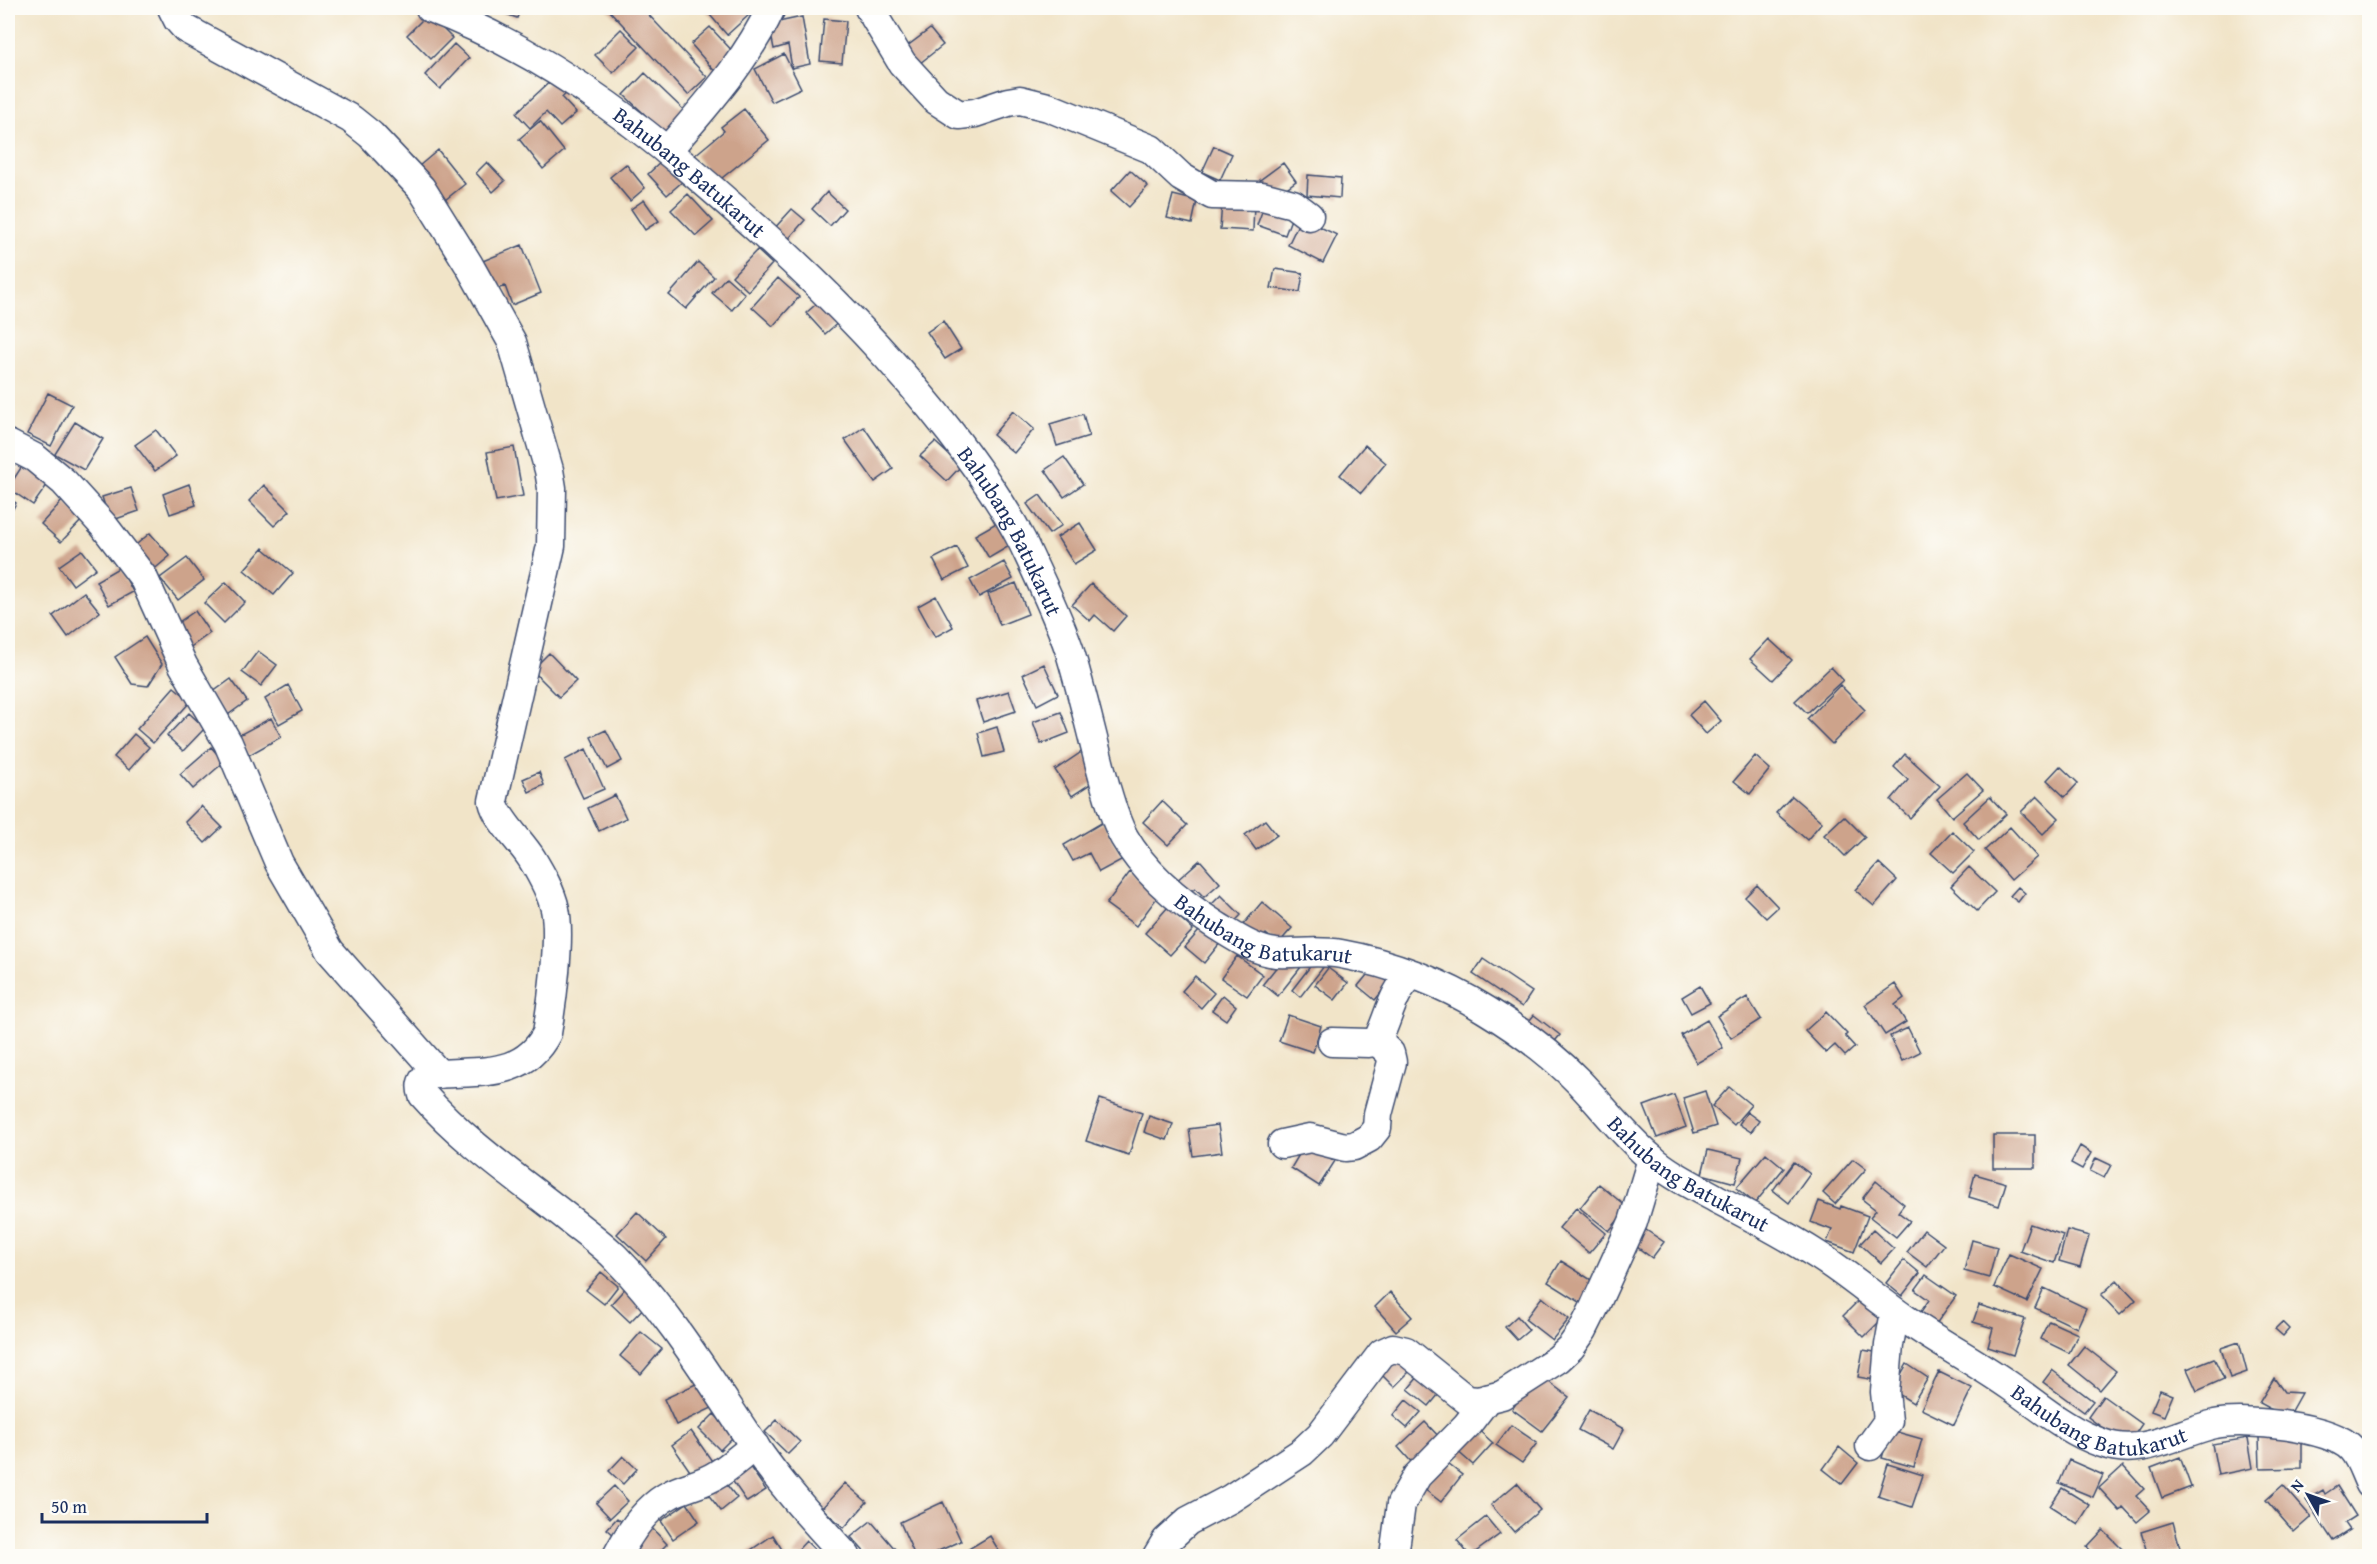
<svg xmlns="http://www.w3.org/2000/svg" width="2377" height="1564" viewBox="0 0 2377 1564" font-family="'Gentium Book Plus',serif">
	<rect width="100%" height="100%" fill="#fdfcf7"/>
	<filter id="ink" filterUnits="userSpaceOnUse"><feTurbulence type="fractalNoise" baseFrequency=".0167" numOctaves="2"/><feDisplacementMap in="SourceGraphic" scale="12" xChannelSelector="R" yChannelSelector="G"/><feConvolveMatrix kernelMatrix="1 2 1 2 8 2 1 2 1" color-interpolation-filters="sRGB"/></filter>
	<filter id="wash" filterUnits="userSpaceOnUse"><feTurbulence type="fractalNoise" baseFrequency=".008" numOctaves="4" result="noise"/><feDisplacementMap in="SourceGraphic" scale="24" xChannelSelector="R" yChannelSelector="G"/><feGaussianBlur stdDeviation="1.35" result="paint"/><feColorMatrix in="noise" values="0 0 0 0 0 0 0 0 0 0 0 0 0 0 0 0 0 1.4 0 .05"/><feComposite in="paint" operator="in"/></filter>
	<g filter="url(#wash)">
		<rect width="100%" height="100%" fill="#f1e4c8"/>
		<g id="blocks">
			<path fill="#cda38b" d="M 489,8 L 521,8 L 517,18 Z
				M 610,8 L 647,8 L 644,10 L 707,77 L 688,95 L 608,9 Z
				M 704,8 L 744,8 L 750,14 L 727,35 Z
				M 428,14 L 452,38 L 431,59 L 407,35 Z
				M 802,17 L 810,64 L 792,68 L 788,45 L 774,49 L 769,24 Z
				M 824,19 L 846,21 L 842,63 L 820,61 Z
				M 710,27 L 737,56 L 717,74 L 691,44 Z
				M 621,29 L 639,47 L 613,73 L 595,55 Z
				M 930,29 L 943,45 L 915,67 L 902,50 Z
				M 454,44 L 469,58 L 440,89 L 425,75 Z
				M 784,54 L 801,88 L 772,102 L 755,69 Z
				M 645,73 L 691,117 L 671,139 L 624,95 Z
				M 556,76 L 569,90 L 562,98 L 576,113 L 560,127 L 546,112 L 530,128 L 516,113 Z
				M 744,109 L 769,140 L 717,182 L 695,155 L 724,131 L 721,127 Z
				M 540,121 L 564,151 L 543,169 L 519,139 Z
				M 1214,146 L 1232,154 L 1220,180 L 1202,172 Z
				M 438,150 L 465,184 L 445,200 L 419,166 Z
				M 663,160 L 682,182 L 667,195 L 648,174 Z
				M 487,162 L 505,181 L 493,192 L 476,173 Z
				M 1283,163 L 1296,181 L 1273,198 L 1260,180 Z
				M 626,164 L 645,188 L 630,201 L 610,177 Z
				M 1130,170 L 1148,186 L 1129,207 L 1111,191 Z
				M 1308,175 L 1341,178 L 1340,198 L 1307,195 Z
				M 827,192 L 845,209 L 830,226 L 812,209 Z
				M 688,194 L 713,221 L 696,236 L 671,210 Z
				M 1173,195 L 1197,201 L 1192,224 L 1167,218 Z
				M 644,200 L 659,221 L 645,230 L 631,209 Z
				M 1266,201 L 1294,211 L 1285,235 L 1257,225 Z
				M 1222,202 L 1254,203 L 1253,231 L 1220,229 Z
				M 792,209 L 805,220 L 785,243 L 772,231 Z
				M 1301,218 L 1337,235 L 1323,263 L 1288,245 Z
				M 522,245 L 541,293 L 512,305 L 505,286 L 489,292 L 478,263 Z
				M 757,250 L 772,264 L 748,291 L 732,276 Z
				M 698,262 L 714,277 L 686,309 L 669,295 Z
				M 1275,269 L 1303,273 L 1300,292 L 1271,288 Z
				M 726,277 L 745,294 L 732,310 L 712,293 Z
				M 778,278 L 799,297 L 773,326 L 752,307 Z
				M 822,299 L 840,321 L 825,334 L 806,313 Z
				M 943,321 L 961,349 L 945,359 L 927,332 Z
				M 48,393 L 72,405 L 51,446 L 27,434 Z
				M 1013,411 L 1034,429 L 1014,453 L 993,435 Z
				M 1083,414 L 1089,436 L 1057,446 L 1050,424 Z
				M 75,422 L 103,439 L 84,470 L 55,454 Z
				M 864,427 L 893,469 L 875,482 L 845,440 Z
				M 156,430 L 176,456 L 155,471 L 135,445 Z
				M 935,442 L 961,466 L 947,481 L 920,456 Z
				M 1365,445 L 1386,463 L 1361,493 L 1340,475 Z
				M 514,447 L 523,496 L 496,501 L 487,452 Z
				M 1064,457 L 1083,484 L 1064,497 L 1045,470 Z
				M 24,463 L 50,481 L 33,505 L 8,488 Z
				M 189,484 L 196,505 L 170,514 L 163,494 Z
				M 264,485 L 290,511 L 274,526 L 249,501 Z
				M 131,488 L 139,511 L 110,521 L 102,497 Z
				M 1040,495 L 1062,525 L 1049,534 L 1027,504 Z
				M 8,498 L 16,503 L 8,518 Z
				M 63,500 L 83,519 L 61,542 L 41,524 Z
				M 998,522 L 1011,545 L 989,558 L 975,535 Z
				M 1080,523 L 1097,550 L 1074,564 L 1057,537 Z
				M 150,533 L 170,556 L 151,572 L 131,549 Z
				M 957,547 L 968,568 L 944,580 L 933,559 Z
				M 263,548 L 293,573 L 274,595 L 244,570 Z
				M 82,550 L 96,568 L 73,585 L 59,566 Z
				M 187,558 L 204,580 L 178,600 L 160,578 Z
				M 1004,562 L 1013,579 L 979,597 L 970,580 Z
				M 120,567 L 133,592 L 109,605 L 96,581 Z
				M 226,582 L 245,602 L 224,623 L 204,603 Z
				M 1016,583 L 1028,614 L 1000,625 L 988,594 Z
				M 1091,584 L 1126,616 L 1113,631 L 1095,615 L 1090,621 L 1072,605 Z
				M 84,592 L 100,612 L 68,637 L 53,616 Z
				M 936,596 L 953,627 L 935,637 L 918,606 Z
				M 195,611 L 210,633 L 185,651 L 169,629 Z
				M 145,637 L 162,664 L 148,686 L 132,684 L 115,657 Z
				M 1769,639 L 1792,660 L 1773,680 L 1750,659 Z
				M 258,651 L 277,665 L 261,686 L 242,672 Z
				M 549,653 L 576,681 L 559,697 L 532,670 Z
				M 1044,664 L 1058,694 L 1037,705 L 1023,674 Z
				M 1831,667 L 1843,680 L 1807,713 L 1795,701 Z
				M 231,679 L 247,701 L 225,717 L 209,695 Z
				M 288,685 L 302,711 L 279,724 L 265,699 Z
				M 1840,685 L 1865,710 L 1832,744 L 1807,719 Z
				M 174,687 L 191,701 L 153,743 L 137,729 Z
				M 1009,691 L 1016,711 L 983,722 L 976,701 Z
				M 1704,701 L 1721,721 L 1706,734 L 1689,715 Z
				M 1061,712 L 1069,733 L 1041,744 L 1033,722 Z
				M 189,713 L 205,728 L 183,751 L 167,736 Z
				M 271,718 L 281,737 L 249,755 L 239,735 Z
				M 997,727 L 1004,752 L 984,757 L 978,733 Z
				M 606,730 L 622,761 L 607,769 L 591,737 Z
				M 134,734 L 149,747 L 129,770 L 114,757 Z
				M 211,747 L 224,762 L 193,789 L 180,774 Z
				M 586,749 L 604,789 L 583,798 L 565,760 Z
				M 1083,751 L 1101,777 L 1072,796 L 1055,770 Z
				M 1905,754 L 1940,786 L 1910,818 L 1891,800 L 1908,780 L 1894,767 Z
				M 1755,756 L 1770,769 L 1750,794 L 1734,781 Z
				M 2060,766 L 2078,783 L 2065,797 L 2047,780 Z
				M 539,772 L 544,785 L 529,792 L 523,779 Z
				M 1967,773 L 1983,790 L 1952,817 L 1937,799 Z
				M 615,795 L 626,818 L 599,831 L 588,808 Z
				M 1792,796 L 1822,822 L 1807,840 L 1776,813 Z
				M 2037,796 L 2059,818 L 2043,834 L 2021,812 Z
				M 1990,797 L 2006,814 L 1979,840 L 1963,822 Z
				M 1162,801 L 1187,825 L 1168,845 L 1143,822 Z
				M 201,806 L 222,827 L 205,843 L 185,822 Z
				M 1844,816 L 1865,837 L 1845,856 L 1824,835 Z
				M 1265,820 L 1277,835 L 1256,850 L 1245,835 Z
				M 1103,822 L 1123,859 L 1099,872 L 1089,853 L 1073,861 L 1064,845 Z
				M 2010,827 L 2037,857 L 2011,880 L 1985,850 Z
				M 1952,831 L 1974,852 L 1953,873 L 1931,853 Z
				M 1200,860 L 1220,883 L 1204,897 L 1195,888 L 1186,896 L 1175,882 Z
				M 1879,863 L 1897,880 L 1874,906 L 1855,890 Z
				M 1969,867 L 1995,892 L 1977,911 L 1951,886 Z
				M 1130,872 L 1159,895 L 1136,926 L 1106,904 Z
				M 1757,885 L 1778,907 L 1766,918 L 1745,897 Z
				M 2018,887 L 2025,893 L 2018,902 L 2010,896 Z
				M 1221,895 L 1241,915 L 1227,930 L 1207,909 Z
				M 1262,902 L 1292,928 L 1278,944 L 1266,934 L 1260,941 L 1242,926 Z
				M 1168,907 L 1193,930 L 1170,955 L 1145,933 Z
				M 1206,923 L 1224,938 L 1204,963 L 1185,947 Z
				M 1286,955 L 1301,967 L 1278,996 L 1263,984 Z
				M 1237,956 L 1263,975 L 1247,996 L 1221,978 Z
				M 1316,959 L 1325,965 L 1300,997 L 1292,990 Z
				M 1483,959 L 1532,992 L 1522,1007 L 1473,974 Z
				M 1328,968 L 1348,983 L 1335,1000 L 1315,985 Z
				M 1372,969 L 1389,983 L 1375,1000 L 1358,986 Z
				M 1195,976 L 1214,993 L 1201,1008 L 1182,991 Z
				M 1895,984 L 1904,998 L 1895,1005 L 1906,1022 L 1885,1035 L 1865,1005 Z
				M 1700,986 L 1710,1003 L 1691,1013 L 1682,997 Z
				M 1223,995 L 1236,1006 L 1226,1020 L 1212,1010 Z
				M 1747,997 L 1761,1019 L 1731,1038 L 1717,1016 Z
				M 1826,1012 L 1847,1034 L 1845,1036 L 1855,1047 L 1845,1056 L 1835,1045 L 1826,1053 L 1805,1031 Z
				M 1288,1015 L 1321,1026 L 1313,1052 L 1279,1041 Z
				M 1534,1015 L 1560,1035 L 1551,1046 L 1525,1026 Z
				M 1707,1020 L 1723,1048 L 1697,1063 L 1681,1035 Z
				M 1908,1028 L 1920,1052 L 1902,1061 L 1890,1036 Z
				M 1729,1087 L 1751,1105 L 1734,1125 L 1712,1106 Z
				M 1705,1091 L 1716,1126 L 1694,1133 L 1683,1098 Z
				M 1674,1095 L 1686,1127 L 1657,1138 L 1644,1106 Z
				M 1100,1099 L 1142,1113 L 1129,1155 L 1086,1141 Z
				M 1747,1112 L 1759,1121 L 1751,1132 L 1739,1124 Z
				M 1149,1116 L 1173,1124 L 1167,1140 L 1144,1132 Z
				M 1218,1125 L 1222,1152 L 1193,1156 L 1189,1129 Z
				M 1993,1135 L 2035,1135 L 2035,1168 L 1993,1168 Z
				M 1306,1143 L 1335,1161 L 1319,1186 L 1291,1168 Z
				M 2080,1146 L 2091,1153 L 2082,1169 L 2071,1163 Z
				M 1708,1150 L 1742,1158 L 1735,1183 L 1702,1174 Z
				M 1766,1153 L 1784,1168 L 1755,1203 L 1736,1188 Z
				M 2096,1158 L 2111,1165 L 2104,1178 L 2090,1171 Z
				M 1853,1159 L 1866,1169 L 1835,1204 L 1823,1193 Z
				M 1794,1162 L 1810,1174 L 1789,1203 L 1773,1190 Z
				M 1975,1174 L 2006,1183 L 1999,1206 L 1969,1197 Z
				M 1876,1181 L 1904,1204 L 1898,1212 L 1910,1221 L 1896,1237 L 1870,1217 L 1876,1210 L 1862,1199 Z
				M 1599,1184 L 1628,1208 L 1609,1231 L 1580,1208 Z
				M 1819,1201 L 1840,1209 L 1841,1206 L 1868,1216 L 1854,1252 L 1827,1242 L 1832,1230 L 1811,1222 Z
				M 1576,1208 L 1606,1233 L 1589,1253 L 1559,1228 Z
				M 637,1212 L 666,1239 L 646,1261 L 617,1234 Z
				M 2030,1224 L 2063,1235 L 2054,1263 L 2020,1251 Z
				M 1640,1226 L 1664,1242 L 1652,1258 L 1629,1241 Z
				M 1873,1230 L 1894,1249 L 1881,1263 L 1860,1244 Z
				M 1924,1230 L 1944,1245 L 1927,1267 L 1907,1252 Z
				M 2067,1230 L 2089,1236 L 2080,1267 L 2059,1261 Z
				M 1972,1240 L 1997,1247 L 1989,1278 L 1964,1271 Z
				M 2009,1254 L 2043,1269 L 2027,1302 L 1994,1287 Z
				M 1904,1260 L 1920,1273 L 1902,1296 L 1886,1283 Z
				M 1561,1261 L 1596,1283 L 1583,1304 L 1548,1282 Z
				M 601,1272 L 618,1286 L 604,1304 L 586,1290 Z
				M 1926,1275 L 1956,1296 L 1936,1324 L 1920,1313 L 1929,1300 L 1915,1290 Z
				M 2117,1280 L 2136,1300 L 2120,1315 L 2101,1295 Z
				M 630,1283 L 649,1302 L 630,1322 L 611,1304 Z
				M 2044,1288 L 2086,1308 L 2077,1328 L 2035,1308 Z
				M 1390,1292 L 1412,1317 L 1396,1331 L 1375,1307 Z
				M 1866,1293 L 1887,1314 L 1864,1337 L 1843,1316 Z
				M 1542,1297 L 1569,1319 L 1552,1340 L 1525,1319 Z
				M 1979,1305 L 2025,1319 L 2013,1355 L 1988,1347 L 1993,1328 L 1973,1322 Z
				M 1517,1316 L 1529,1330 L 1517,1340 L 1505,1327 Z
				M 2049,1321 L 2078,1334 L 2069,1353 L 2040,1339 Z
				M 2282,1322 L 2289,1329 L 2283,1336 L 2275,1329 Z
				M 641,1332 L 662,1349 L 641,1374 L 620,1356 Z
				M 2239,1342 L 2247,1372 L 2230,1378 L 2221,1348 Z
				M 2084,1346 L 2116,1371 L 2100,1390 L 2069,1365 Z
				M 1863,1350 L 1880,1353 L 1880,1381 L 1858,1377 Z
				M 1397,1351 L 1413,1368 L 1394,1387 L 1378,1371 Z
				M 2214,1358 L 2224,1379 L 2197,1391 L 2187,1369 Z
				M 1907,1364 L 1928,1378 L 1913,1403 L 1892,1390 Z
				M 1424,1370 L 1444,1388 L 1429,1406 L 1408,1389 Z
				M 2052,1370 L 2093,1401 L 2084,1412 L 2043,1382 Z
				M 1939,1372 L 1972,1388 L 1954,1425 L 1921,1409 Z
				M 1538,1374 L 1569,1397 L 1542,1431 L 1512,1409 Z
				M 2274,1378 L 2284,1392 L 2301,1393 L 2287,1418 L 2259,1403 Z
				M 700,1382 L 712,1408 L 676,1425 L 664,1399 Z
				M 2160,1390 L 2173,1395 L 2164,1416 L 2151,1411 Z
				M 2103,1396 L 2142,1424 L 2127,1446 L 2088,1417 Z
				M 1406,1400 L 1421,1412 L 1407,1428 L 1393,1416 Z
				M 1589,1410 L 1624,1429 L 1613,1449 L 1578,1430 Z
				M 714,1414 L 735,1435 L 720,1450 L 699,1429 Z
				M 777,1420 L 800,1442 L 788,1454 L 765,1432 Z
				M 1425,1422 L 1442,1440 L 1415,1466 L 1398,1447 Z
				M 1511,1425 L 1537,1443 L 1522,1463 L 1496,1445 Z
				M 1474,1426 L 1493,1443 L 1473,1465 L 1454,1448 Z
				M 1890,1430 L 1922,1439 L 1914,1467 L 1882,1458 Z
				M 691,1431 L 714,1464 L 694,1477 L 672,1445 Z
				M 2302,1436 L 2302,1468 L 2260,1469 L 2259,1437 Z
				M 2248,1438 L 2253,1468 L 2218,1475 L 2212,1444 Z
				M 1839,1447 L 1858,1463 L 1842,1484 L 1823,1469 Z
				M 623,1456 L 637,1469 L 623,1484 L 609,1471 Z
				M 2180,1457 L 2191,1487 L 2162,1498 L 2151,1468 Z
				M 745,1460 L 766,1490 L 747,1502 L 727,1473 Z
				M 2069,1460 L 2103,1475 L 2093,1497 L 2059,1483 Z
				M 1444,1461 L 1462,1475 L 1441,1502 L 1423,1488 Z
				M 1888,1464 L 1923,1475 L 1912,1507 L 1878,1496 Z
				M 2123,1466 L 2144,1489 L 2136,1496 L 2150,1511 L 2137,1522 L 2123,1507 L 2120,1511 L 2099,1488 Z
				M 723,1480 L 737,1498 L 721,1511 L 707,1493 Z
				M 845,1483 L 867,1502 L 844,1528 L 822,1508 Z
				M 1517,1483 L 1540,1510 L 1514,1532 L 1491,1505 Z
				M 2283,1485 L 2311,1517 L 2294,1532 L 2266,1500 Z
				M 614,1486 L 628,1501 L 610,1518 L 596,1503 Z
				M 2337,1486 L 2356,1516 L 2345,1523 L 2350,1530 L 2333,1541 L 2306,1500 L 2323,1490 L 2325,1494 Z
				M 2062,1488 L 2090,1505 L 2078,1524 L 2050,1506 Z
				M 943,1502 L 961,1541 L 927,1556 L 915,1556 L 900,1522 Z
				M 687,1503 L 699,1521 L 673,1539 L 661,1521 Z
				M 1486,1517 L 1500,1534 L 1470,1556 L 1457,1540 Z
				M 617,1518 L 625,1525 L 615,1536 L 607,1529 Z
				M 871,1521 L 901,1556 L 868,1556 L 851,1537 Z
				M 2173,1522 L 2181,1551 L 2164,1556 L 2148,1556 L 2141,1532 Z
				M 649,1525 L 667,1544 L 655,1556 L 639,1556 L 628,1545 Z
				M 2103,1530 L 2123,1550 L 2117,1556 L 2096,1556 L 2087,1547 Z
				M 773,1535 L 786,1556 L 751,1556 L 748,1552 Z
				M 990,1536 L 1002,1556 L 971,1556 L 967,1550 Z
				M 806,1541 L 821,1556 L 795,1556 L 793,1555 Z
				M 2366,1549 L 2370,1556 L 2356,1556 Z"/>
		</g>
	</g>
	<g filter="url(#ink)">
		<use href="#blocks" fill-opacity="0" stroke="#3b4a6e" stroke-width="1.5"/>
		<g fill="none" stroke-linecap="round" stroke-linejoin="round">
			<defs>
				<g id="minor">
					<path d="M 172,8 L 178,20 L 186,29 L 351,119 L 371,135 L 421,188 L 469,265 L 512,342 L 549,470 L 552,488 L 551,546 L 493,801 C 497,820 521,841 532,859 C 541,874 551,891 555,909 C 561,937 552,1003 547,1033 C 522,1082 472,1069 427,1075 C 421,1082 420,1086 423,1095 C 465,1143 520,1180 569,1219 C 584,1231 601,1243 615,1257 C 670,1313 709,1379 753,1444 C 780,1484 814,1521 846,1556"/>
					<path id="s1" d="M 430,8 C 563,59 658,140 762,233 C 831,295 894,360 950,432 C 977,467 1002,502 1022,541 C 1037,573 1058,616 1069,649 C 1083,694 1093,742 1106,788 C 1111,804 1115,821 1124,837 C 1145,874 1181,903 1217,926 C 1235,937 1255,951 1276,953 C 1298,954 1318,950 1341,954 C 1391,963 1443,983 1486,1010 C 1519,1030 1552,1054 1579,1082 C 1603,1107 1624,1135 1651,1158 C 1670,1175 1694,1186 1717,1199 C 1752,1217 1786,1235 1819,1256 C 1849,1275 1875,1298 1904,1318 C 1939,1343 1978,1363 2013,1388 C 2041,1408 2069,1432 2102,1443 C 2142,1458 2176,1433 2215,1424 C 2244,1418 2331,1426 2352,1449 C 2361,1459 2364,1472 2370,1484"/>
					<path d="M 869,8 L 902,63 L 936,100 L 959,115 L 975,113 L 1008,102 L 1020,100 L 1048,107 L 1151,149 L 1181,177 L 1212,195 L 1262,196 L 1293,204 L 1309,216"/>
					<path d="M 667,151 C 705,106 747,61 771,8"/>
					<path d="M 8,444 L 35,458 L 64,482 L 104,526 L 143,577 L 183,665 L 228,743 L 279,863 L 330,951 L 439,1074"/>
					<path d="M 1332,1042 L 1369,1043 L 1377,1041 C 1389,1018 1392,991 1412,975"/>
					<path d="M 1282,1144 L 1310,1138 L 1345,1147 L 1354,1146 L 1369,1138 L 1377,1128 L 1378,1114 L 1392,1062 L 1390,1053 L 1377,1041"/>
					<path d="M 1870,1446 L 1888,1421 L 1885,1392 L 1889,1345 L 1895,1312"/>
					<path d="M 617,1556 C 629,1533 647,1506 671,1494 C 686,1486 701,1485 718,1474 C 731,1466 742,1455 755,1446"/>
					<path d="M 1157,1556 L 1166,1541 L 1188,1521 L 1230,1499 L 1302,1452 L 1320,1435 L 1382,1353 L 1393,1348 L 1406,1351 L 1467,1400 L 1478,1401 L 1502,1395 L 1558,1359 L 1571,1347 L 1583,1330 L 1594,1308 L 1633,1222 L 1652,1159"/>
					<path d="M 1394,1556 L 1401,1504 L 1417,1476 L 1467,1425 L 1487,1399"/>
				</g>
			</defs>
			<use href="#minor" stroke="#3b4a6e" stroke-width="31"/>
			<use href="#minor" stroke="#fff" stroke-width="28"/>
		</g>
	</g>
	<g text-anchor="middle" dominant-baseline="central" stroke-width="5" stroke-linejoin="round" paint-order="stroke">
		<g font-size="22" fill="#1b2f5e" stroke="#fdfcf7">
			<text stroke="none"><textPath href="#s1" startOffset="309">Bahubang Batukarut</textPath></text>
			<text stroke="none"><textPath href="#s1" startOffset="794">Bahubang Batukarut</textPath></text>
			<text stroke="none"><textPath href="#s1" startOffset="1299">Bahubang Batukarut</textPath></text>
			<text stroke="none"><textPath href="#s1" startOffset="1802">Bahubang Batukarut</textPath></text>
			<text stroke="none"><textPath href="#s1" startOffset="2288">Bahubang Batukarut</textPath></text>
		</g>
	</g>
	<rect width="2377" height="1564" fill="none" stroke="#fdfcf7" stroke-width="30"/>
	<g transform="translate(2308 1495) rotate(310)" stroke="#fdfcf7" stroke-width="4.5" paint-order="stroke">
	<path d="M0-4.5L10 22L0 15L-10 22Z" fill="#1b2f5e"/>
	<text y="-9" font-size="16" font-weight="bold" text-anchor="middle" fill="#1b2f5e">N</text>
	</g>
	<path d="M42 1513v9h165v-9" fill="none" stroke="#1b2f5e" stroke-width="3"/>
	<text x="51" y="1513" font-size="18" fill="#1b2f5e" stroke="#fdfcf7" stroke-width="4.5" paint-order="stroke">50 m</text>
</svg>
